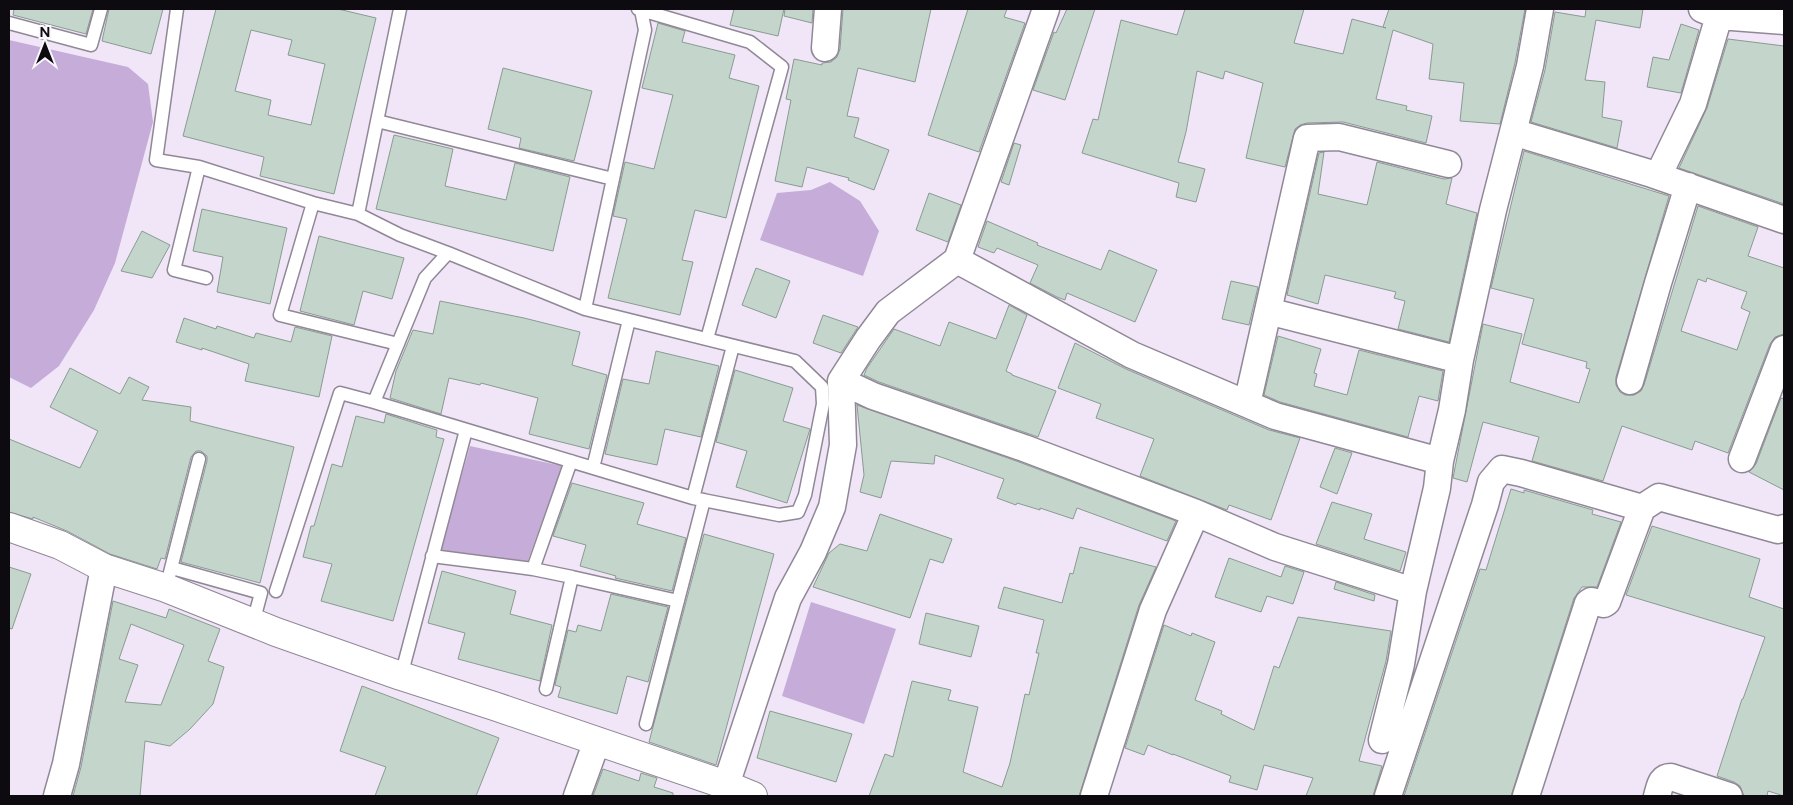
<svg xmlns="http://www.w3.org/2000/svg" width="1793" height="805" viewBox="0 0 1793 805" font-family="Figtree,sans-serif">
	<rect width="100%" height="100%" fill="#f0e6f7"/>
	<path fill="#c6acd9" d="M 9,40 L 128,67 L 148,84 L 153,122 L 115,263 L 94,310 L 59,366 L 31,388 L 9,377 Z
		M 830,182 L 860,201 L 879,231 L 863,276 L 760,240 L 777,193 L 811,190 Z
		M 470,446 L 562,466 L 527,563 L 440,552 Z
		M 811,602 L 896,629 L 864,724 L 782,696 Z"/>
	<path fill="#c4d6cc" stroke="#8a9b92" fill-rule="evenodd" d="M 14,9 L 93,9 L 86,34 L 13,15 Z
		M 109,9 L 163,9 L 151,54 L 102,41 Z
		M 216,9 L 338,9 L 376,18 L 334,194 L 260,176 L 264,157 L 183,136 ZM 251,30 L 292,40 L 288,55 L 325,64 L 311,125 L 268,115 L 271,100 L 235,91 Z
		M 734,9 L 784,9 L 778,36 L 730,25 Z
		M 785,9 L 813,9 L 812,23 L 784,16 Z
		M 843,9 L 931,9 L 915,82 L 858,68 L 847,116 L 859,118 L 854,137 L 889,150 L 874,190 L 848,180 L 849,178 L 807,167 L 802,187 L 775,181 L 791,100 L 786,99 L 794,59 L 822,65 L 822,63 L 831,62 L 837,57 L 840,49 Z
		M 968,9 L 1007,9 L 1004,17 L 1025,23 L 979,152 L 928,135 Z
		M 1067,9 L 1095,9 L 1065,100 L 1033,90 L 1054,32 L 1056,33 Z
		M 1185,9 L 1304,9 L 1294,43 L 1343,54 L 1352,19 L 1386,28 L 1383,27 L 1389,9 L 1525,9 L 1515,63 L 1500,124 L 1460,121 L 1464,83 L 1429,79 L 1433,44 L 1393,30 L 1376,99 L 1407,106 L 1406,110 L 1432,116 L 1426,143 L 1343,122 L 1307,123 L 1300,125 L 1295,129 L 1285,167 L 1246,158 L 1263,83 L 1225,71 L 1223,79 L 1197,71 L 1186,132 L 1178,162 L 1205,169 L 1196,202 L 1176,197 L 1179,183 L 1082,153 L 1093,119 L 1098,120 L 1121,20 L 1177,35 Z
		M 1586,9 L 1643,9 L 1640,28 L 1596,20 L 1585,80 L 1605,82 L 1602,117 L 1622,121 L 1617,148 L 1531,122 L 1545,70 L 1555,12 L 1585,17 Z
		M 658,23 L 685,31 L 682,42 L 735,55 L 729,78 L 759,86 L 726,218 L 695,210 L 682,260 L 693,262 L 680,315 L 608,298 L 627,219 L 613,216 L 625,162 L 654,169 L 673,95 L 642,88 Z
		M 1681,24 L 1699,30 L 1681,93 L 1647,87 L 1653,57 L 1669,60 Z
		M 1728,39 L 1784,46 L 1784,204 L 1679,168 L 1707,108 Z
		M 503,68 L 592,91 L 574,161 L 519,148 L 521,138 L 488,129 Z
		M 394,135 L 453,149 L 445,186 L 506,200 L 515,163 L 570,177 L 553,251 L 376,209 Z
		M 1014,143 L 1021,145 L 1009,185 L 1001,182 Z
		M 1524,151 L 1669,196 L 1616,377 L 1616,385 L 1620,392 L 1625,395 L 1634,395 L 1641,391 L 1644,385 L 1698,206 L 1758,227 L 1748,256 L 1784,268 L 1784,334 L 1775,337 L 1770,344 L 1728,453 L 1695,441 L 1692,450 L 1622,426 L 1603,481 L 1532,461 L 1539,437 L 1483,422 L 1467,482 L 1453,478 L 1483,324 L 1522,334 L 1510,382 L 1579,403 L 1590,369 L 1586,368 L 1587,362 L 1522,344 L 1534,299 L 1491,288 ZM 1707,278 L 1747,292 L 1741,308 L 1750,312 L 1737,350 L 1681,331 L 1698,279 L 1706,282 Z
		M 1324,152 L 1318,194 L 1367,205 L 1377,162 L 1444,179 L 1452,178 L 1446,204 L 1477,213 L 1449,342 L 1398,329 L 1405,301 L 1394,298 L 1396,292 L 1325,275 L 1318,304 L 1287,295 L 1319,153 Z
		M 929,193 L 961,205 L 948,242 L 916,230 Z
		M 202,209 L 287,228 L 270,304 L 217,292 L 223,257 L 193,251 Z
		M 987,221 L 1038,243 L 1037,245 L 1101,270 L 1109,250 L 1157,270 L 1135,322 L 1067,293 L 1065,300 L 1057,297 L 1030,283 L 1038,265 L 997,248 L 994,253 L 978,247 Z
		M 142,231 L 170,245 L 152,278 L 121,271 Z
		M 319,236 L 404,258 L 392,299 L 363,291 L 354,325 L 300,311 Z
		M 756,268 L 790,281 L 776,318 L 742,305 Z
		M 1231,281 L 1258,287 L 1249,325 L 1222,319 Z
		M 440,301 L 524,318 L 580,332 L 572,365 L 607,375 L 589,449 L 529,434 L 538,398 L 481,383 L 480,385 L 449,378 L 441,414 L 390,398 L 396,371 L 413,330 L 433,334 Z
		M 1009,305 L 1027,315 L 1006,371 L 1012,374 L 1012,375 L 1056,391 L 1038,437 L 879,382 L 864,375 L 867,368 L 894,329 L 940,346 L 949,322 L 996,339 Z
		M 823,315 L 858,327 L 841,353 L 813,343 Z
		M 184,318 L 216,329 L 217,326 L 254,338 L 256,333 L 291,342 L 295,327 L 332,336 L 319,397 L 245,381 L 249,364 L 202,348 L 202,350 L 176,342 Z
		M 1278,336 L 1321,349 L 1314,373 L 1317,374 L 1314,386 L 1347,395 L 1359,350 L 1443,371 L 1438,401 L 1419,396 L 1408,437 L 1280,402 L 1264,395 Z
		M 1075,343 L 1126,369 L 1269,430 L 1300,438 L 1271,520 L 1229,505 L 1227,510 L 1140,476 L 1154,439 L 1096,418 L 1101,404 L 1058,388 Z
		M 656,351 L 719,366 L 701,437 L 665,429 L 657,465 L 605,454 L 623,379 L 649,384 Z
		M 70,368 L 120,394 L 129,377 L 149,387 L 142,400 L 191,407 L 190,421 L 294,447 L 260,583 L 181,562 L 207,461 L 207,456 L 201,451 L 196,451 L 191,457 L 165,559 L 161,558 L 157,569 L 110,554 L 67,531 L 33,517 L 33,519 L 9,512 L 9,439 L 80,468 L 98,431 L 50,407 Z
		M 735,370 L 793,388 L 783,421 L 810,429 L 787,503 L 736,487 L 747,451 L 716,442 Z
		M 1781,398 L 1784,399 L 1784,490 L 1749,472 L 1756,464 Z
		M 857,405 L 1019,462 L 1176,521 L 1167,541 L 1077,508 L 1073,519 L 1040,508 L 1040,510 L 1017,503 L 1016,505 L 997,498 L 1004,479 L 935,455 L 934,464 L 891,461 L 881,498 L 860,492 L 864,475 Z
		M 386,414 L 437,430 L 436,437 L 444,439 L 393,621 L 321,601 L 332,564 L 303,557 L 311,526 L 314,526 L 332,464 L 342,467 L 356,416 L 384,423 Z
		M 1335,448 L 1352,453 L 1337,494 L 1320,487 Z
		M 572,483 L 644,503 L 637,524 L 686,538 L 672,591 L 615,578 L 616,576 L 580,566 L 586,545 L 553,536 Z
		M 1511,489 L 1524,493 L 1524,490 L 1593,510 L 1592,514 L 1621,522 L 1597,587 L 1582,587 L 1574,598 L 1511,796 L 1404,796 L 1480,569 L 1486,570 Z
		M 1332,502 L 1372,514 L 1364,539 L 1406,552 L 1400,571 L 1316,544 Z
		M 880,514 L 952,539 L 943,563 L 930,559 L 910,618 L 813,587 L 829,553 L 840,544 L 867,551 Z
		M 1652,526 L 1760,559 L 1749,597 L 1784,609 L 1784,796 L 1768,791 L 1767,796 L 1744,796 L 1740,786 L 1734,782 L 1717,776 L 1742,699 L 1743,699 L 1765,637 L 1626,595 Z
		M 704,534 L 774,554 L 716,765 L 649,742 Z
		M 1080,547 L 1156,567 L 1139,605 L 1079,796 L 869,796 L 885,754 L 893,757 L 912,681 L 951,690 L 948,700 L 978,707 L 963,772 L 1002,787 L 1010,763 L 1025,694 L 1029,695 L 1039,653 L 1036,653 L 1044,620 L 998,608 L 1004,587 L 1062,603 L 1070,573 L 1073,574 Z
		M 1229,558 L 1281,577 L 1285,566 L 1304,572 L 1293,604 L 1267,596 L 1261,612 L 1215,597 Z
		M 9,567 L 31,574 L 12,629 L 9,628 Z
		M 442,571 L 516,591 L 510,614 L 552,625 L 540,681 L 458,659 L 465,633 L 428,623 Z
		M 1336,582 L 1375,595 L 1374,601 L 1334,589 Z
		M 611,594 L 668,607 L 648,682 L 627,676 L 617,714 L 558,697 L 561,687 L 555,685 L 568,630 L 576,632 L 578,625 L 601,631 Z
		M 113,601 L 166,618 L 169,609 L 220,629 L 208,661 L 224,667 L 213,704 L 190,729 L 170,746 L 145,741 L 140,796 L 73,796 L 81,767 ZM 131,624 L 184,645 L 161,705 L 125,702 L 138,665 L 119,659 Z
		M 926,613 L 979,626 L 971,657 L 919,644 Z
		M 1298,617 L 1391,631 L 1386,661 L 1359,761 L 1382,766 L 1373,796 L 1306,796 L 1313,778 L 1264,765 L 1257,790 L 1229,782 L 1231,776 L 1173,754 L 1173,755 L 1148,745 L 1144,755 L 1125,748 L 1164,625 L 1191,636 L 1192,633 L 1215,642 L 1195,700 L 1222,711 L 1221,714 L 1254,730 L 1274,666 L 1279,668 Z
		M 362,686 L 499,738 L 476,796 L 375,796 L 386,767 L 340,751 Z
		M 770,711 L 852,734 L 836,782 L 757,758 Z
		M 603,769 L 639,781 L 641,773 L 657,778 L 654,787 L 673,793 L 673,796 L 593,796 Z"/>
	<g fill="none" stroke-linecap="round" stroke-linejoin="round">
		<defs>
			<path id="lane" d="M 177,9 L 156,160 L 199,167
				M 400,9 L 358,214 L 400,235 L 448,253
				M 641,10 L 750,42 L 782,67 L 707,339
				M 9,23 L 91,45 L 101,9
				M 377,121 L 613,179
				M 313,203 L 280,315 L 398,344
				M 206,278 L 174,270 L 199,167 L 313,203 L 358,214
				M 585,309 L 448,253 L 425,278 L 374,402 L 693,498 L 779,515 L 798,512 L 805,495 L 823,404 L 822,387 L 795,361 L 585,309 L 645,30 L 641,10 L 638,9
				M 593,468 L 629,320
				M 693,498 L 733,346
				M 432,556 L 533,569 L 572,577 L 546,689
				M 172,568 L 261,593 L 253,623
				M 533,569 L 571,461
				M 572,577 L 678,601
				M 166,588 L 199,459
				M 276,591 L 340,393 L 374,402
				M 401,676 L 466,430
				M 646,724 L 704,500"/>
			<path id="street" d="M 1046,9 L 957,260 L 1132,355 L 1275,416 L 1440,461
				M 1719,16 L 1784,21
				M 825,48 L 828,9
				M 1513,132 L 1649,173 L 1784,220
				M 1658,176 L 1693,104 L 1719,16 L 1702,9
				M 1268,311 L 1460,360
				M 841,381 L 873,396 L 1024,448 L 1196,513 L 1275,547 L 1413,591
				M 1630,381 L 1658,283 L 1688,186
				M 1247,404 L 1307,138 L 1339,137 L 1448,164
				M 1742,459 L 1784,349
				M 1382,740 L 1401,664 L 1413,591 L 1437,488 L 1440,461 L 1452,410 L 1460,360 L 1493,210 L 1530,66 L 1540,9
				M 726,785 L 788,598 L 813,552 L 832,507 L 843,445 L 841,381 L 868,339 L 888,312 L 957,260
				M 57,796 L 66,764 L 104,568
				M 577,796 L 597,741
				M 1094,796 L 1153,610 L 1196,513
				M 1388,796 L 1485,505 L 1491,482 L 1502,469 L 1521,473 L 1642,508 L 1659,497 L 1778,530 L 1784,528
				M 1526,796 L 1588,603 L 1591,601 L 1604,604 L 1607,602 L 1642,508
				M 1657,796 C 1660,787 1660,777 1671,777 L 1729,796"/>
			<path id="secondary" d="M 9,527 L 60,545 L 104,568 L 166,588 L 276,632 L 401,676 L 494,706 L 726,785 L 753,796"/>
		</defs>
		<use href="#lane" stroke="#918897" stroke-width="15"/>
		<use href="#street" stroke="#918897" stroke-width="29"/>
		<use href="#secondary" stroke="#918897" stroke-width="30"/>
		<use href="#lane" stroke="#fff" stroke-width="12"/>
		<use href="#street" stroke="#fff" stroke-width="26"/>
		<use href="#secondary" stroke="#fff" stroke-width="28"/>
	</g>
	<rect width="1793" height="805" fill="none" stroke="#0e0b10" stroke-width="20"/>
	<g transform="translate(45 45)" stroke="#faf6fd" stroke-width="4" paint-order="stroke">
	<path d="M0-4L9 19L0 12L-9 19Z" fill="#0e0b10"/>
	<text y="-8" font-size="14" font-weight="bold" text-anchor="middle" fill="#0e0b10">N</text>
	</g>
</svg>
